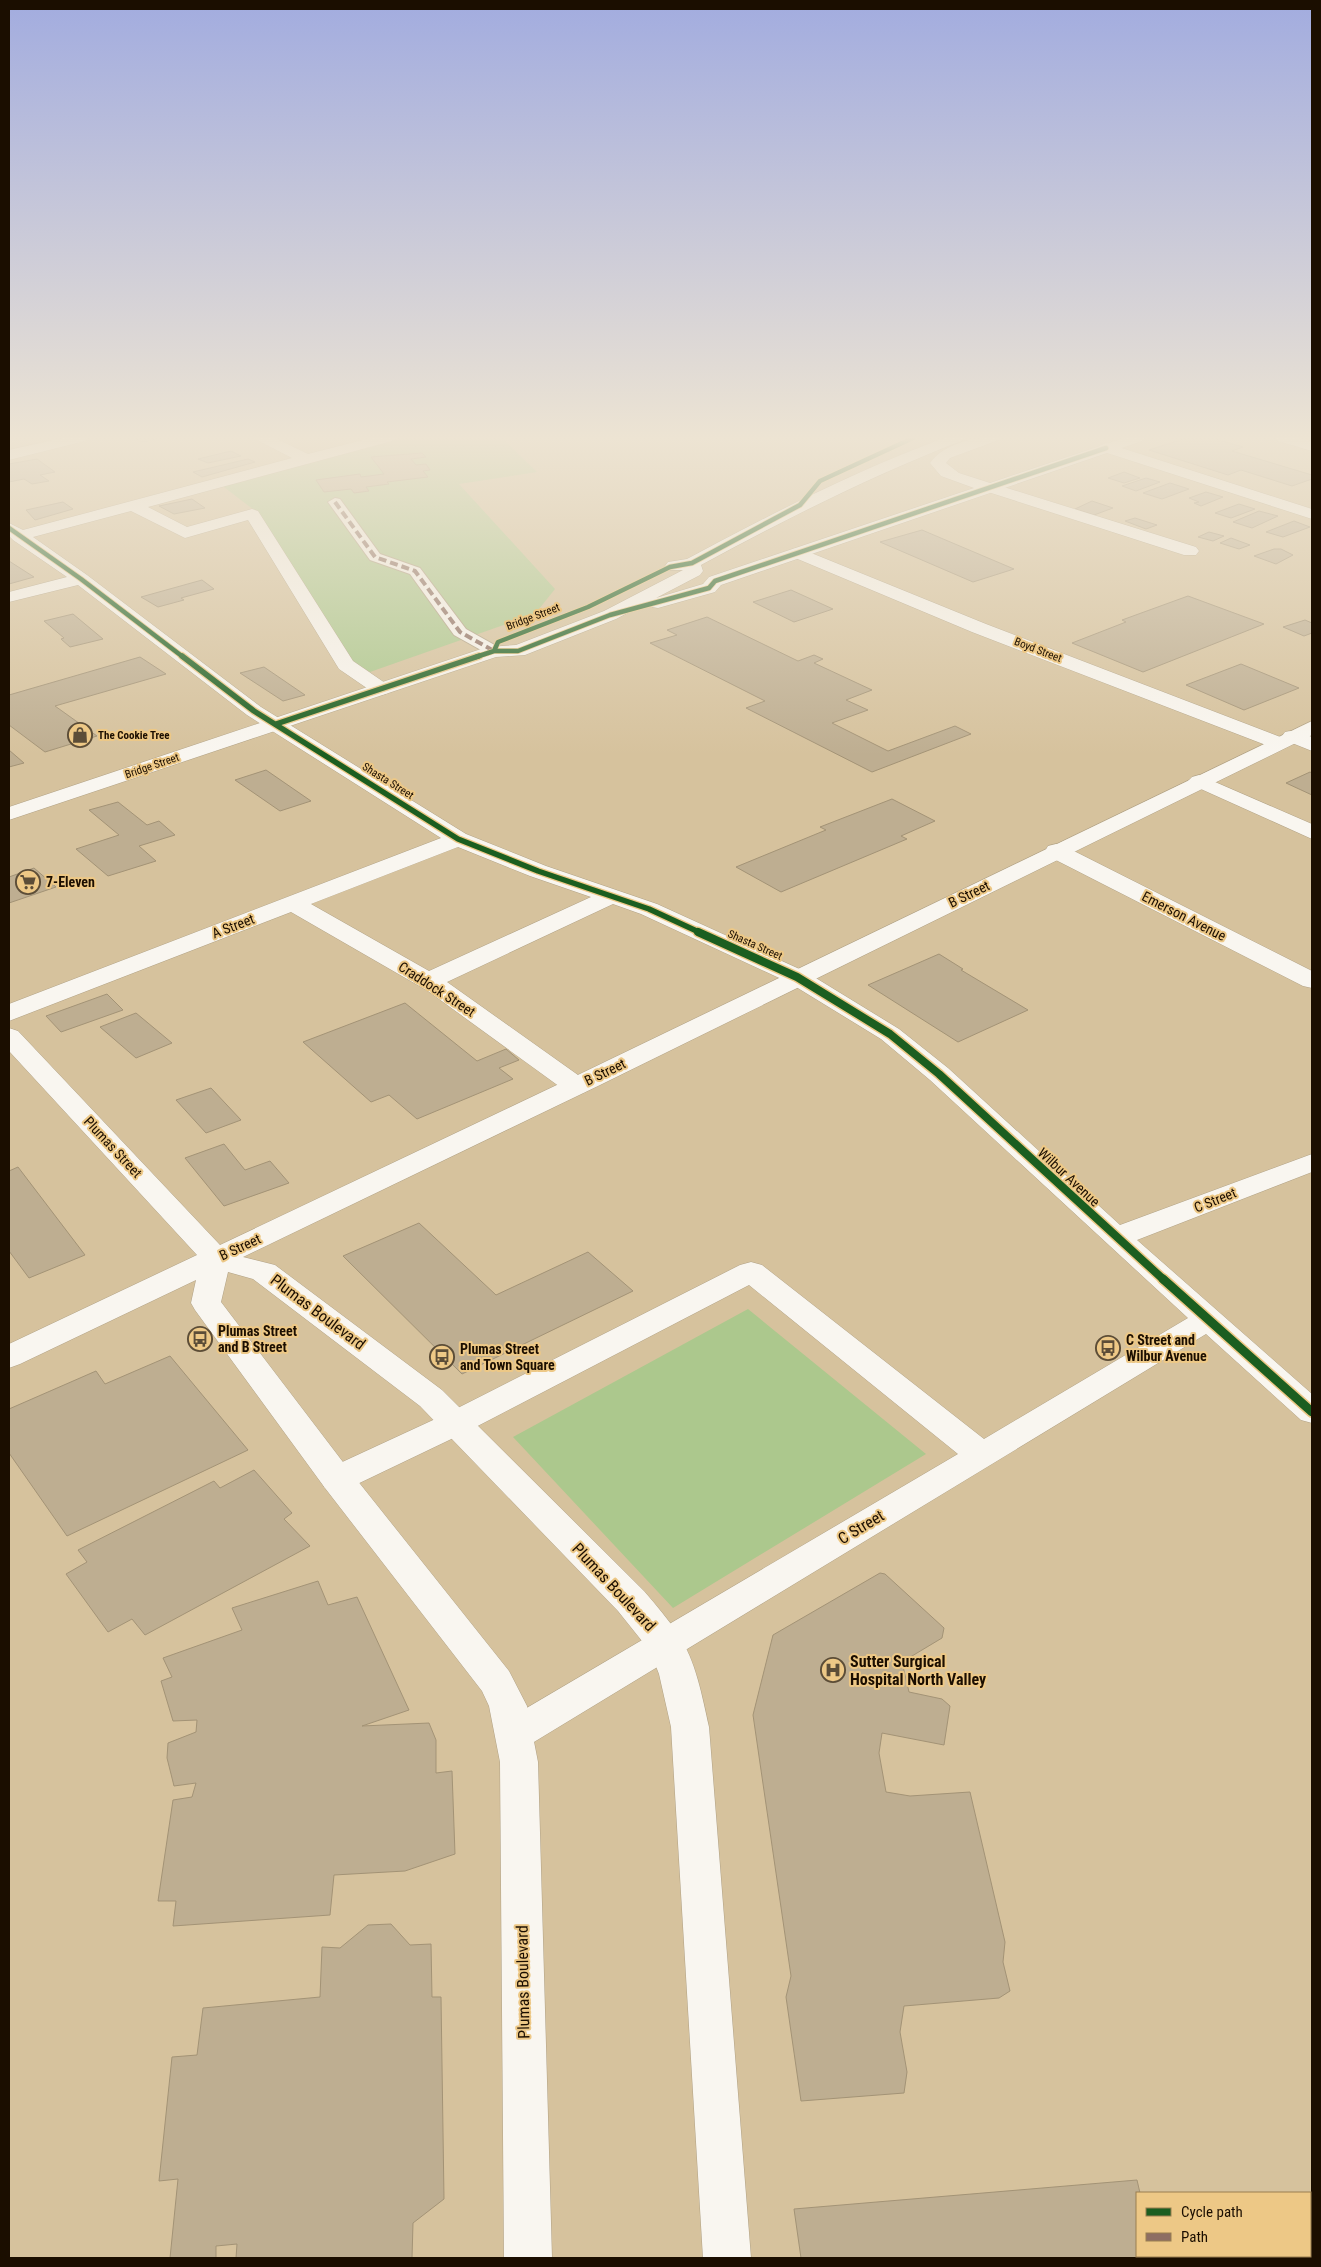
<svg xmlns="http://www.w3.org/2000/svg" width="1321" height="2267" viewBox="0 0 1321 2267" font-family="'Roboto Condensed',sans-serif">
	<rect width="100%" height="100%" fill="#d6c29d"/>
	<path fill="#acc88d" d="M 398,438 L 502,438 L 537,472 L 459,484 L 555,589 L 535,614 L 370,672 L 354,663 L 254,510 L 220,484 Z
		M 748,1309 L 926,1454 L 673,1608 L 513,1437 Z"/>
	<path fill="#beae91" stroke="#a39376" d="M 135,438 L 154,438 L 157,439 L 142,442 Z
		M 1186,438 L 1212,438 L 1243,447 L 1232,451 L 1312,475 L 1312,479 L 1292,486 L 1241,470 L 1228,475 L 1149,450 Z
		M 231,451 L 241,456 L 208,463 L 198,459 Z
		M 422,453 L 426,457 L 411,459 L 416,465 L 426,464 L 430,470 L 423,471 L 428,477 L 387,482 L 389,484 L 366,487 L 369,491 L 354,493 L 351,489 L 324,492 L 316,480 L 360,474 L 361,477 L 384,474 L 371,457 Z
		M 37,459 L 55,472 L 40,475 L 49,481 L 32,484 L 24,479 L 9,482 L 9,464 Z
		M 248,459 L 255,462 L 202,477 L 193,472 Z
		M 1124,472 L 1140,478 L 1124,483 L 1108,478 Z
		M 1146,478 L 1160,482 L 1136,491 L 1122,486 Z
		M 1170,483 L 1189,489 L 1162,499 L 1143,493 Z
		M 1206,492 L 1223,497 L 1201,506 L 1194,503 L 1199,502 L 1189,498 Z
		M 192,499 L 205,508 L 174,514 L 159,506 Z
		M 1092,501 L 1113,508 L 1094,515 L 1075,509 Z
		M 63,502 L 73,509 L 35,520 L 26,510 Z
		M 1239,504 L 1255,509 L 1231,518 L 1215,513 Z
		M 1259,511 L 1278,516 L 1252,528 L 1233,522 Z
		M 1135,518 L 1157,525 L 1146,529 L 1125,521 Z
		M 1294,521 L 1310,527 L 1283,537 L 1266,532 Z
		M 922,530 L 1014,569 L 973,582 L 880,542 Z
		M 1209,532 L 1224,536 L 1213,541 L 1198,537 Z
		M 1231,538 L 1250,545 L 1239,549 L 1220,543 Z
		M 1274,549 L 1281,549 L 1293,555 L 1276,564 L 1254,556 Z
		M 9,561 L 34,577 L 9,584 Z
		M 202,580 L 214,589 L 181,598 L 184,600 L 158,607 L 141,597 Z
		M 791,590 L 833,609 L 794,622 L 753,602 Z
		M 1188,596 L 1264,624 L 1143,672 L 1072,643 L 1126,622 L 1122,620 Z
		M 73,614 L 103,639 L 70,647 L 61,639 L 64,638 L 44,621 Z
		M 707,617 L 798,661 L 814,655 L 823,659 L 814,663 L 872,690 L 846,700 L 868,710 L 832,723 L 888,751 L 955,726 L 971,734 L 872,772 L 746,708 L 765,701 L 650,643 L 677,635 L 667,630 Z
		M 1305,620 L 1312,623 L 1312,633 L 1304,636 L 1283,627 Z
		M 140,657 L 166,674 L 55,706 L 97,736 L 45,752 L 9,725 L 9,695 Z
		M 1241,664 L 1299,688 L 1244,710 L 1186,685 Z
		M 264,667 L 305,695 L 283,701 L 240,673 Z
		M 9,750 L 24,763 L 9,767 Z
		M 266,770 L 311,801 L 280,811 L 235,780 Z
		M 1310,772 L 1312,773 L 1312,795 L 1286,783 Z
		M 892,799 L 935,821 L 901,836 L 907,839 L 781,892 L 736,867 L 826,830 L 820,827 Z
		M 118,802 L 147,825 L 159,821 L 175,835 L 139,846 L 156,861 L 108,876 L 76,849 L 119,835 L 89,810 Z
		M 34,868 L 56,887 L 9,903 L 9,877 Z
		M 939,954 L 963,969 L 961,970 L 1028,1010 L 958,1042 L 868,985 Z
		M 107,994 L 123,1010 L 61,1032 L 46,1016 Z
		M 405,1003 L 477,1061 L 506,1049 L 519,1060 L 499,1068 L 513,1079 L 417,1119 L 389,1095 L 371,1102 L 303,1042 Z
		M 136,1013 L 172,1043 L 136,1058 L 100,1027 Z
		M 211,1088 L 241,1120 L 206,1133 L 176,1100 Z
		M 224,1144 L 245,1170 L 270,1161 L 289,1183 L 224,1206 L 185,1158 Z
		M 18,1167 L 85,1255 L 29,1278 L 9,1251 L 9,1171 Z
		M 419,1223 L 496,1295 L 588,1252 L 633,1291 L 462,1374 L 343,1256 Z
		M 170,1356 L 248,1450 L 67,1536 L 9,1453 L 9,1409 L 96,1371 L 105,1384 Z
		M 254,1470 L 292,1513 L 284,1519 L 310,1546 L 145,1635 L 132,1619 L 108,1632 L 66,1574 L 87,1562 L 78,1550 L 214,1481 L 220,1488 Z
		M 880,1573 L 885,1574 L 944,1628 L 942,1638 L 902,1662 L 909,1692 L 942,1699 L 950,1706 L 944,1745 L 882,1733 L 879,1753 L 886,1792 L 910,1796 L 970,1792 L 1005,1942 L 1003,1962 L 1010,1991 L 999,1998 L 904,2006 L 900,2032 L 907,2072 L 904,2093 L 801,2101 L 786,1997 L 791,1976 L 753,1715 L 773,1635 Z
		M 318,1581 L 328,1605 L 357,1597 L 409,1710 L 362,1726 L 429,1723 L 436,1740 L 436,1773 L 452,1771 L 455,1854 L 405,1871 L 334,1875 L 330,1915 L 173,1926 L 176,1901 L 158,1901 L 173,1800 L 192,1797 L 196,1783 L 174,1786 L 167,1758 L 168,1743 L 196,1732 L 197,1720 L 173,1721 L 161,1681 L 172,1677 L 163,1658 L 242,1630 L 232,1608 Z
		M 391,1924 L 410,1945 L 431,1944 L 432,1997 L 441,1997 L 444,2199 L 413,2223 L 412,2258 L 236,2258 L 237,2244 L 216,2246 L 216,2258 L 170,2258 L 178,2179 L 159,2181 L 172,2057 L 197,2055 L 203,2008 L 320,1997 L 322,1947 L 340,1948 L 368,1925 Z
		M 1137,2180 L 1140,2193 L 1137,2193 L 1137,2256 L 1157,2256 L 1158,2258 L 801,2258 L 794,2209 Z"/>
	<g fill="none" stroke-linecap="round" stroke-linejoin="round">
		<defs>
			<path id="pedestrian" d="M 335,498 L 340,499 L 380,554 L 420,568 L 466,629 L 500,648 L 502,651 L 500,654 L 488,654 L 454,635 L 410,574 L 370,560 L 328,502 Z"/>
			<path id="minor" d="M 63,438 L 88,438 L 85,441 L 9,460 L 9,450 Z
				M 257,438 L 275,438 L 308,454 L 371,438 L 395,438 L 392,441 L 148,507 L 187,527 L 252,509 L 258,511 L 353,661 L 388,685 L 391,689 L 388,693 L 381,695 L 374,693 L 339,669 L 248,520 L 185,538 L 131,511 L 33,537 L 87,575 L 261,707 L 466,834 L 546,866 L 657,904 L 806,972 L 899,1029 L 948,1068 L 1120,1225 L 1312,1154 L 1312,1172 L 1137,1240 L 1312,1394 L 1312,1423 L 1301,1420 L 1206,1334 L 529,1745 L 515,1750 L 501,1745 L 496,1734 L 501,1723 L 958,1454 L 749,1285 L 468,1431 L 349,1488 L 337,1491 L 325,1488 L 320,1479 L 325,1470 L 444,1415 L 740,1265 L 751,1262 L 762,1265 L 984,1439 L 1188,1318 L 930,1080 L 881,1039 L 788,982 L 641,914 L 613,904 L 447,982 L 585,1080 L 589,1086 L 585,1092 L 576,1094 L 567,1092 L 428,991 L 291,912 L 9,1021 L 9,1004 L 441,838 L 247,715 L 78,585 L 9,602 L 9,592 L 67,577 L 13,540 L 9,536 L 9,523 L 23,530 L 292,458 L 259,441 ZM 458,847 L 530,876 L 591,897 L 429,971 L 311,904 Z
				M 1275,438 L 1298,438 L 1312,441 L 1312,451 L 1278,441 Z
				M 1106,443 L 1312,509 L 1312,519 L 1101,451 L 1098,448 L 1101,445 Z
				M 991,483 L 1196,547 L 1199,551 L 1196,555 L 1184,555 L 985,491 L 983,488 L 985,485 Z
				M 799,548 L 986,624 L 1283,738 L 1282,736 L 1285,732 C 1295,729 1303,733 1312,737 L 1312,751 L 1287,741 L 1285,747 L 1278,749 L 1271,747 L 972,632 L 793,557 L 790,553 L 793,549 Z
				M 1199,775 L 1312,824 L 1312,839 L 1192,785 L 1188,781 L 1192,777 Z
				M 1056,844 L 1064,846 L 1312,971 L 1312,988 L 1303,986 L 1048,856 L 1045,851 L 1048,846 Z"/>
			<path id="tertiary" d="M 1312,721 L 1312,735 L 600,1085 L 243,1257 L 275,1265 L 442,1390 L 644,1591 C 656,1605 668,1619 678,1634 C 696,1661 702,1696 709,1727 L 751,2258 L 703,2258 L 671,1727 L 659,1674 L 650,1651 L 618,1611 L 420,1406 L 253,1279 L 228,1272 L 221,1302 L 349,1470 L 509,1671 L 527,1706 L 538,1762 L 552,2258 L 504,2258 L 500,1762 L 489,1706 L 482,1691 L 325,1488 L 195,1310 L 191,1303 L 196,1280 L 20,1364 L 9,1368 L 9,1344 L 197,1255 L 9,1051 L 9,1028 L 18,1031 L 220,1245 L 582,1073 Z"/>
			<path id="secondary" d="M 944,438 L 964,438 L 961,441 C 871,476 786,519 701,565 L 703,571 L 700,575 L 656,598 L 703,584 L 709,577 L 974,488 L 941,476 L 930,463 C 943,444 977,435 999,438 L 996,441 L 950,458 L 946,463 L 959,473 L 990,483 L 1124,438 L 1145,438 L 1142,441 L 721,585 L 715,592 L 658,608 L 652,607 L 649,603 L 650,601 L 616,619 L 525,655 L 496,657 L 9,820 L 9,807 L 487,647 L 516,645 L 604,611 L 683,570 L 668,570 L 665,566 L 668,562 L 687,559 C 771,514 855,471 944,438 Z"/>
		</defs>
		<use href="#pedestrian" stroke="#b0a185" stroke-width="2"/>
		<use href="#minor" stroke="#b0a185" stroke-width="1"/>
		<use href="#tertiary" stroke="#b0a185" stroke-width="1"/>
		<use href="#secondary" stroke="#b0a185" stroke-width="1"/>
		<use href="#pedestrian" fill="#f9f6f0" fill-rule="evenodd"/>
		<use href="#minor" fill="#f9f6f0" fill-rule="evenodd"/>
		<use href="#tertiary" fill="#f9f6f0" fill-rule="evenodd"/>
		<use href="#secondary" fill="#f9f6f0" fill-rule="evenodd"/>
		<path stroke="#8d6e63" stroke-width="4" stroke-dasharray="8 4" stroke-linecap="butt" d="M 335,502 L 375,557 L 415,571 L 460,632 L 494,651"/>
		<defs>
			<path id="cycleway-far3" d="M 9,528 L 81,579 L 183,657
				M 494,651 L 498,642 L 588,607 L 670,567 L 692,563 L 800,505 L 820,481 L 913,438
				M 476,657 L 494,651 L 518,651 L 610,615 L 709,588 L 715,581 L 1106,448"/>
			<path id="cycleway-far2" d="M 182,656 L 254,711 L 458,839 L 538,871 L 649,909 L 701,933
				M 276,724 L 479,656"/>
			<path id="cycleway-far1" d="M 698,932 L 797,977 L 890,1034 L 939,1074 L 1164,1280"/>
			<path id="cycleway" d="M 1163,1279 L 1312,1412"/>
		</defs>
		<use href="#cycleway-far3" stroke="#edc886" stroke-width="6"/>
		<use href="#cycleway-far2" stroke="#edc886" stroke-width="8"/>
		<use href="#cycleway-far1" stroke="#edc886" stroke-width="11"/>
		<use href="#cycleway" stroke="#edc886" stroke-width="12"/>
		<use href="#cycleway-far3" stroke="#1b5e20" stroke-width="4.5"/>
		<use href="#cycleway-far2" stroke="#1b5e20" stroke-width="5.5"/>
		<use href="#cycleway-far1" stroke="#1b5e20" stroke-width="8"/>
		<use href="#cycleway" stroke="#1b5e20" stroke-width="9"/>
	</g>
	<linearGradient id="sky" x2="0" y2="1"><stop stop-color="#a2acdf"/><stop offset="0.58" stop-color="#ede4d3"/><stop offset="1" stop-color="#ede4d3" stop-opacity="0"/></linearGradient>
	<rect width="1321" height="755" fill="url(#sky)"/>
	<defs>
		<symbol id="shop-ring" viewBox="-11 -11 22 22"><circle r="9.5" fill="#edc886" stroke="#5c4d37" stroke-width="1.5"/><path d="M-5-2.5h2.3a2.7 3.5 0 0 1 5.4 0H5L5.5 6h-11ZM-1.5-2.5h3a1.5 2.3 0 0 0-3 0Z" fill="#5c4d37"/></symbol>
		<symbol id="supermarket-ring" viewBox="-11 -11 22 22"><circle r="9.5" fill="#edc886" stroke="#5c4d37" stroke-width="1.5"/><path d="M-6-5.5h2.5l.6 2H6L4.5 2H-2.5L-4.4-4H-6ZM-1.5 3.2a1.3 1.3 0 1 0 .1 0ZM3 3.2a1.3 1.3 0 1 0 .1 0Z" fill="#5c4d37"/></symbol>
		<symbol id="bus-ring" viewBox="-11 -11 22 22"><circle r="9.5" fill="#edc886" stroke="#5c4d37" stroke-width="1.5"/><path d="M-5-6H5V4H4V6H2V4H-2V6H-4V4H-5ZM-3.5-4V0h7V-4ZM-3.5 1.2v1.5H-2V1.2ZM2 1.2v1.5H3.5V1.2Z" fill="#5c4d37"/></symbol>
		<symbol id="hospital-ring" viewBox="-11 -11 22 22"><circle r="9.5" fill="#edc886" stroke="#5c4d37" stroke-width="1.5"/><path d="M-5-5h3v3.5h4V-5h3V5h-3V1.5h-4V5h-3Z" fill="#5c4d37"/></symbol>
	</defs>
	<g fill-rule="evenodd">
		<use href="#shop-ring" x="66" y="721" width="28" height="28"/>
		<use href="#supermarket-ring" x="14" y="868" width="28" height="28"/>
		<use href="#bus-ring" x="186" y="1325" width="28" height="28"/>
		<use href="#bus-ring" x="1094" y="1334" width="28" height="28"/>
		<use href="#bus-ring" x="428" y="1343" width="28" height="28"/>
		<use href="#hospital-ring" x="819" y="1656" width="28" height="28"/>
	</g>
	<g text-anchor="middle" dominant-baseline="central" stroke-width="4" stroke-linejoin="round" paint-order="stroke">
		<g font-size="11" fill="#1b0e00" stroke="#edc886">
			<text transform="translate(533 617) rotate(-21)">Bridge Street</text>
			<text transform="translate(1038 650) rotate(21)">Boyd Street</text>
			<text transform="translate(152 766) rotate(-19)">Bridge Street</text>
			<text transform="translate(388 781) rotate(32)">Shasta Street</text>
			<text transform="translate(755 945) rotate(24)">Shasta Street</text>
		</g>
		<g font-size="11" font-weight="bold" fill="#1b0e00" stroke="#edc886" text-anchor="start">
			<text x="98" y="735">The Cookie Tree</text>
		</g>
		<g font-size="14" font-weight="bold" fill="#1b0e00" stroke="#edc886" text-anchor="start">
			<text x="46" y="882">7-Eleven</text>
			<text x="218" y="1331">Plumas Street<tspan x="218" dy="16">and B Street</tspan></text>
			<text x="1126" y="1340">C Street and<tspan x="1126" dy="16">Wilbur Avenue</tspan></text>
			<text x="460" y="1349">Plumas Street<tspan x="460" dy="16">and Town Square</tspan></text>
		</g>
		<g font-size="14" fill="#1b0e00" stroke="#edc886">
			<text transform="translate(969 894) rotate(-26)">B Street</text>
			<text transform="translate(1184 916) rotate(27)">Emerson Avenue</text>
			<text transform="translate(233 926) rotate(-21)">A Street</text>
			<text transform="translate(437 989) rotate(33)">Craddock Street</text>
			<text transform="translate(605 1072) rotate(-26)">B Street</text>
			<text transform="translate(113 1147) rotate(47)">Plumas Street</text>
			<text transform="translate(1069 1177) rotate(43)">Wilbur Avenue</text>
			<text transform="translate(1215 1200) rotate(-22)">C Street</text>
			<text transform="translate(240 1247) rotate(-25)">B Street</text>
		</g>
		<g font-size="16" fill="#1b0e00" stroke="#edc886">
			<text transform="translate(318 1312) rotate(37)">Plumas Boulevard</text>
			<text transform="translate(861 1527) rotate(-31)">C Street</text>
			<text transform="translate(614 1587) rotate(47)">Plumas Boulevard</text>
			<text transform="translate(523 1982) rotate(-91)">Plumas Boulevard</text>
		</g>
		<g font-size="16" font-weight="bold" fill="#1b0e00" stroke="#edc886" text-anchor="start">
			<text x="850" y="1661">Sutter Surgical<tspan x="850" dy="18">Hospital North Valley</tspan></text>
		</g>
	</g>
	<rect width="1321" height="2267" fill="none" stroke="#1b0e00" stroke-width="20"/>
	<rect x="1136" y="2192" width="175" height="65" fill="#edc886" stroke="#997e50"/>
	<rect x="1146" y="2208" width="25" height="8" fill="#1b5e20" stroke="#997e50"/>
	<text x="1181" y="2217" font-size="15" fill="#1b0e00">Cycle path</text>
	<rect x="1146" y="2233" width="25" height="8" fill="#8d6e63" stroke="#997e50"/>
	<text x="1181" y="2242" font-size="15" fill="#1b0e00">Path</text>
</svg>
